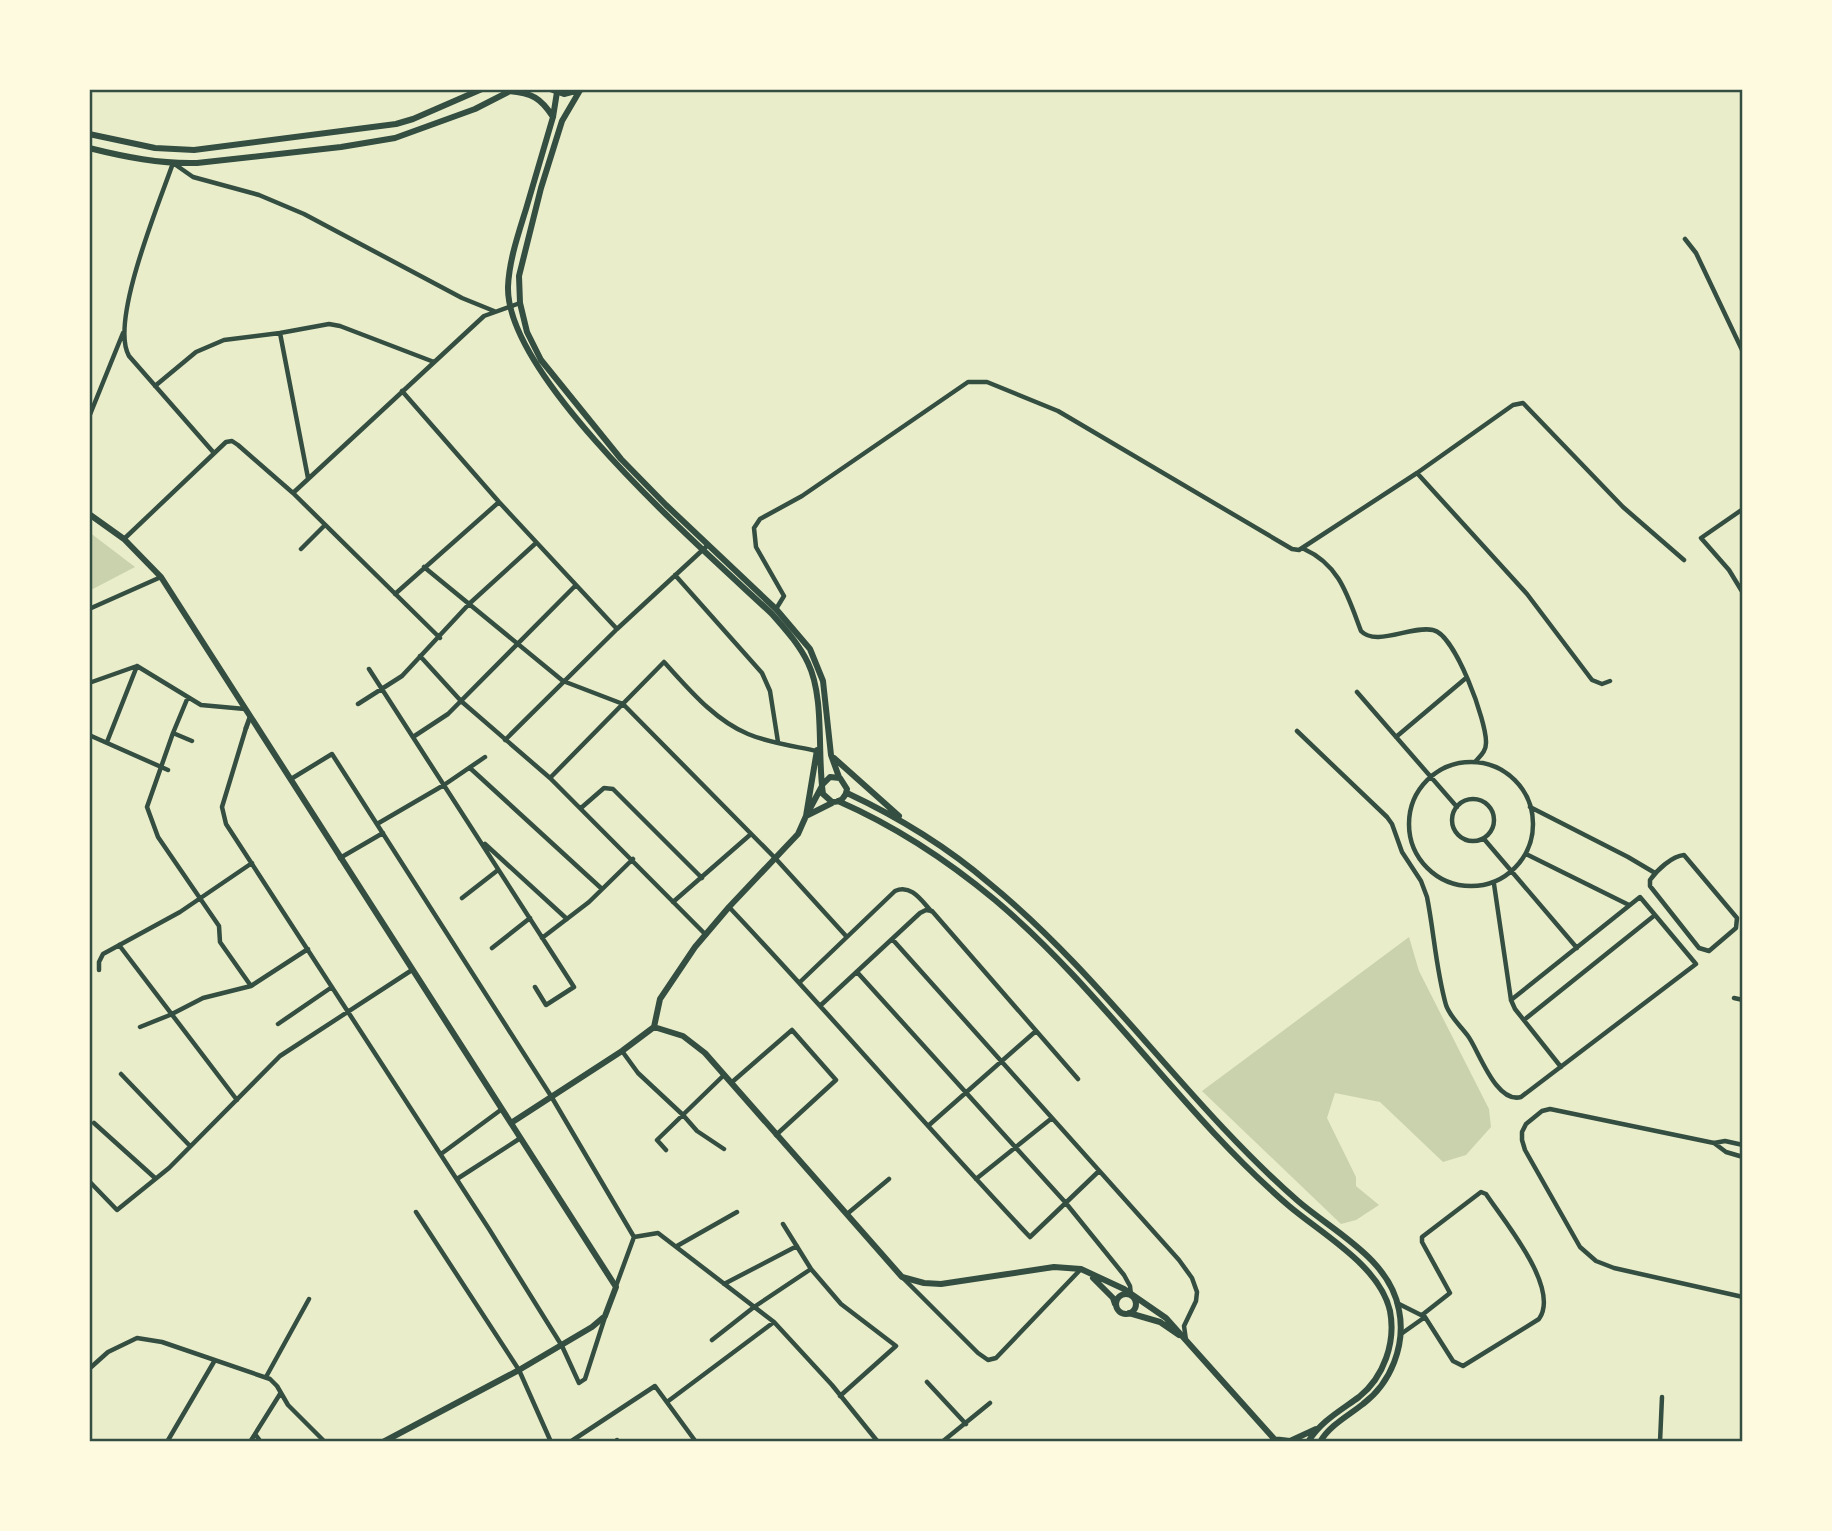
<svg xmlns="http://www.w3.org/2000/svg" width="1832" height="1531" viewBox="0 0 1832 1531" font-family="'Fira Sans',sans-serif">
	<rect width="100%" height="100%" fill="#e9edc9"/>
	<path fill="#cad2ad" d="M 89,532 L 135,567 L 89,591 Z
		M 1409,937 L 1419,971 L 1489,1109 L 1491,1127 L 1466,1155 L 1443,1162 L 1380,1102 L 1335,1093 L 1327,1118 L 1356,1177 L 1356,1186 L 1379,1205 L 1356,1220 L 1341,1224 L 1202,1091 Z"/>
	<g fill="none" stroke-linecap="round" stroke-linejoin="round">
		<path stroke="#344e41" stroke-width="4.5" d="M 1685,239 L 1696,253 L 1743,352
			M 155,386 L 196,352 L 224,340 L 280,333
			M 402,391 L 499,502 L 617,629
			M 89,417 L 123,333
			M 214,453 L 129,356 C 109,322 160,201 173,163 L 193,177 L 259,195 L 304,214 L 462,298 L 494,311
			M 1417,473 L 1527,594 L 1592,680 L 1602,684 L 1610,681
			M 308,478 L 280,333 L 329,324 L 340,326 L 434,362
			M 293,493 L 440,638
			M 1743,509 L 1701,538 L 1729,570 L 1743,593
			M 124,539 L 226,442 L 232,441 L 238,445 L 293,493 L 484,316 L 520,303
			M 301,549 L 324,526
			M 1304,549 C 1340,565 1348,597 1361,631 C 1376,647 1412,625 1433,630 C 1455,634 1487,722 1486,743 C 1486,751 1481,755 1476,761
			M 424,567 L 563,681 L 623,704 L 776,859 L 846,936
			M 675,575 L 762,673 L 770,691 L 778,742
			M 395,594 L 499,502
			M 89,609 L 161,577
			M 776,609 L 784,596 L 756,547 L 754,528 L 760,519 L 802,496 L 968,382 L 987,382 L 1058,411 L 1292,549 L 1299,550 L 1417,473 L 1513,405 L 1523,403 L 1623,507 L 1684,560
			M 420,656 L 461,701 L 550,778 L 706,935
			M 369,669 L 574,987 L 546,1005 L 535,987
			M 89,683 L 137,666 L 201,705 L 245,709
			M 1357,692 L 1457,807
			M 188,697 L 173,733 L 147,807 L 158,837 L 219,926 L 220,942 L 251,986
			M 358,704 L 402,676 L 469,604 L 536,543
			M 246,728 L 222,807 L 226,824 L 489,1229 L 562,1346 L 579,1383 L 585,1379 L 605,1317
			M 1297,731 L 1387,817 L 1392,824 L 1402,852 L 1421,881 L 1427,897 C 1434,932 1436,970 1446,1005 C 1450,1017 1460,1025 1468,1036 C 1479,1051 1496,1104 1521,1097 L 1696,964 L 1640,897 L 1511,1000
			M 173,733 L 192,741
			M 89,735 L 168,770
			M 413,737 L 448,714 L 576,585
			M 1396,737 L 1466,678
			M 505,740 L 617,629 L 708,545
			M 107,742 L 137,666
			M1409 824a62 62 0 1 1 124 0a62 62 0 1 1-124 0Z
			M 470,768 L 602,889
			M 550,778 L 664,662 C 688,688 714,720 748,734 C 769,743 794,746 817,751
			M 291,779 L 332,754 L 551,1096 L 634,1237 L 616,1286
			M1452 820a21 21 0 1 1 42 0a21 21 0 1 1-42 0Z
			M 1530,807 L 1628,857 L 1655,873
			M 581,808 L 604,788 L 613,789 L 702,878
			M 377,824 L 444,785 L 485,757
			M 1484,839 L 1577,948
			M 485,844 L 567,919
			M 1526,854 L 1629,905
			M 1684,855 L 1737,918 L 1736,928 L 1709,951 L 1699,948 L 1650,886 L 1650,880 C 1657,870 1672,856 1684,855 Z
			M 340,858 L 383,833
			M 1494,884 L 1511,1000 L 1515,1009 L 1561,1067
			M 462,898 L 498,870
			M 673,902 L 751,834
			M 729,907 C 831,1015 928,1129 1030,1237 L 1099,1171
			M 542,938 L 589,902 L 633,859
			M 893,940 L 1179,1260 L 1192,1278 L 1197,1292 L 1196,1301 L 1184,1326 L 1186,1340
			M 119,945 L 237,1100
			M 492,948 L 530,918
			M 99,970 L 99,962 L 103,954 L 180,912 L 252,863
			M 857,972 L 1065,1202 L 1124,1275 L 1130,1286 L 1131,1295
			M 800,982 L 895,891 C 911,884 921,900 931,911
			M 1734,998 L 1743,1000
			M 821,1005 L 920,913 L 926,910 L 932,911 L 1078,1079
			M 1524,1020 L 1655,915
			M 278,1024 L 332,987
			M 140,1027 L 170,1015 L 203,998 L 251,986 L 308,949
			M 622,1051 L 638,1073 L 683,1115 L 697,1131 L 724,1149
			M 121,1074 L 190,1146
			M 731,1083 L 792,1030 L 836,1080 L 776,1135
			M 94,1123 L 155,1178
			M 928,1126 L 1036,1031
			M 1714,1143 L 1726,1152 L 1743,1157
			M 1743,1145 L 1725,1141 L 1714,1143 L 1550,1109 L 1542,1111 L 1526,1124 L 1522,1132 L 1522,1140 L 1525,1150 L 1580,1247 L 1596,1261 L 1614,1268 L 1743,1297
			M 666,1150 L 657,1140 L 724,1075
			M 441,1154 L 502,1109
			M 457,1179 L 519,1139
			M 976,1179 L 1052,1118
			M 89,1181 L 117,1210 L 169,1168 L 280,1056 L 412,970
			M 416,1212 L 519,1370 L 551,1442
			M 847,1214 L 889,1179
			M 783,1224 L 811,1269 L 841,1304 L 896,1346 L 840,1396
			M 634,1237 L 658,1233 L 774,1322 L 832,1385 L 878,1442
			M 677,1246 L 737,1212
			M 902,1277 L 978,1353 L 988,1360 L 996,1358 L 1081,1269
			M 724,1284 L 797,1246
			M 1397,1303 L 1425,1317 L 1401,1334
			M 1422,1315 L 1450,1293 L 1422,1242 L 1422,1237 L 1481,1192 L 1486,1194 C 1503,1220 1561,1288 1539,1319 L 1463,1366 L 1453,1361 L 1425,1317
			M 712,1340 L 754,1307 L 811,1269
			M 89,1369 L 108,1352 L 137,1338 L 162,1342 L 270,1379 L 277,1386 L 288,1405 L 325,1442
			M 266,1377 L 309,1299
			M 927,1382 L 966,1424
			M 667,1402 L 774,1322
			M 255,1434 L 261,1442
			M 617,1440 L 618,1442
			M 167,1442 L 215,1360
			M 250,1442 L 280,1394
			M 570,1442 L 655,1386 L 696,1442
			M 942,1442 L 990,1403
			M 1609,1442 L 1615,1442
			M 1660,1442 L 1662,1397"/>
		<path stroke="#344e41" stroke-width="5" d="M 246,728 L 250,717"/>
		<path stroke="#344e41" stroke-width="6" d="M 550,89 L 564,94 L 583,89
			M 509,91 C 532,93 541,98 553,117
			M 557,92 L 553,117 C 544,148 535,179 526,209 C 518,235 509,261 508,287 C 506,379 705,551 772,614 C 785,629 799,644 808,663 C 825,698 817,755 823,794 L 832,802 C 841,802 846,797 847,789 L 840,778 L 830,777 L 823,784
			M 579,92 L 562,121 L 541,188 L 519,276 L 520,303 L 527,332 L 541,360 L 621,459 L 666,505 L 776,609 L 810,649 L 823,681 L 831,755 L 839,777
			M 89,134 L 155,148 L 194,150 L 396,124 L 413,119 L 482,89
			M 89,148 C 125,157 160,164 197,163 L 341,147 L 395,138 L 475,109 L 514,89
			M 89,514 L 124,539 L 161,577 L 616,1287 L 605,1316 L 592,1327 L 519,1370 L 383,1442
			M 834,758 L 899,816
			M 822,786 L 806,816 L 832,803
			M 847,793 C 898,817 946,846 989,883 C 1104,977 1186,1103 1298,1201 C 1334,1232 1390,1259 1399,1310 C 1406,1345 1391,1383 1363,1404 C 1348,1416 1330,1425 1320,1442
			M 838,801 C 895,826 947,860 995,900 C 1104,992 1181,1113 1289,1206 C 1322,1234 1380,1266 1390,1311 C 1396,1342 1384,1377 1359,1397 C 1340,1411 1321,1421 1308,1442
			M 654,1027 L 683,1036 L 705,1053 L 902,1277 L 924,1283 L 941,1284 L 1054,1267 L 1081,1269 L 1124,1289 L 1166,1318 L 1277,1442
			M 654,1027 L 660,999 L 695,947 L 729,907 L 798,834 L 806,816 L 817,750
			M 511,1123 L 622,1051 L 654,1027
			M 1093,1278 L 1113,1298 L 1115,1304
			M1116 1304a10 10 0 1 1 20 0a10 10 0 1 1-20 0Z
			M 1129,1313 L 1160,1322 L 1179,1335
			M 1273,1439 L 1290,1441 L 1316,1429"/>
	</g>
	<rect width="1832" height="1531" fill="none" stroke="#fefae0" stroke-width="182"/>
	<rect x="91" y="91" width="1650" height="1349" fill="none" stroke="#344e41" stroke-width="2.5"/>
</svg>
